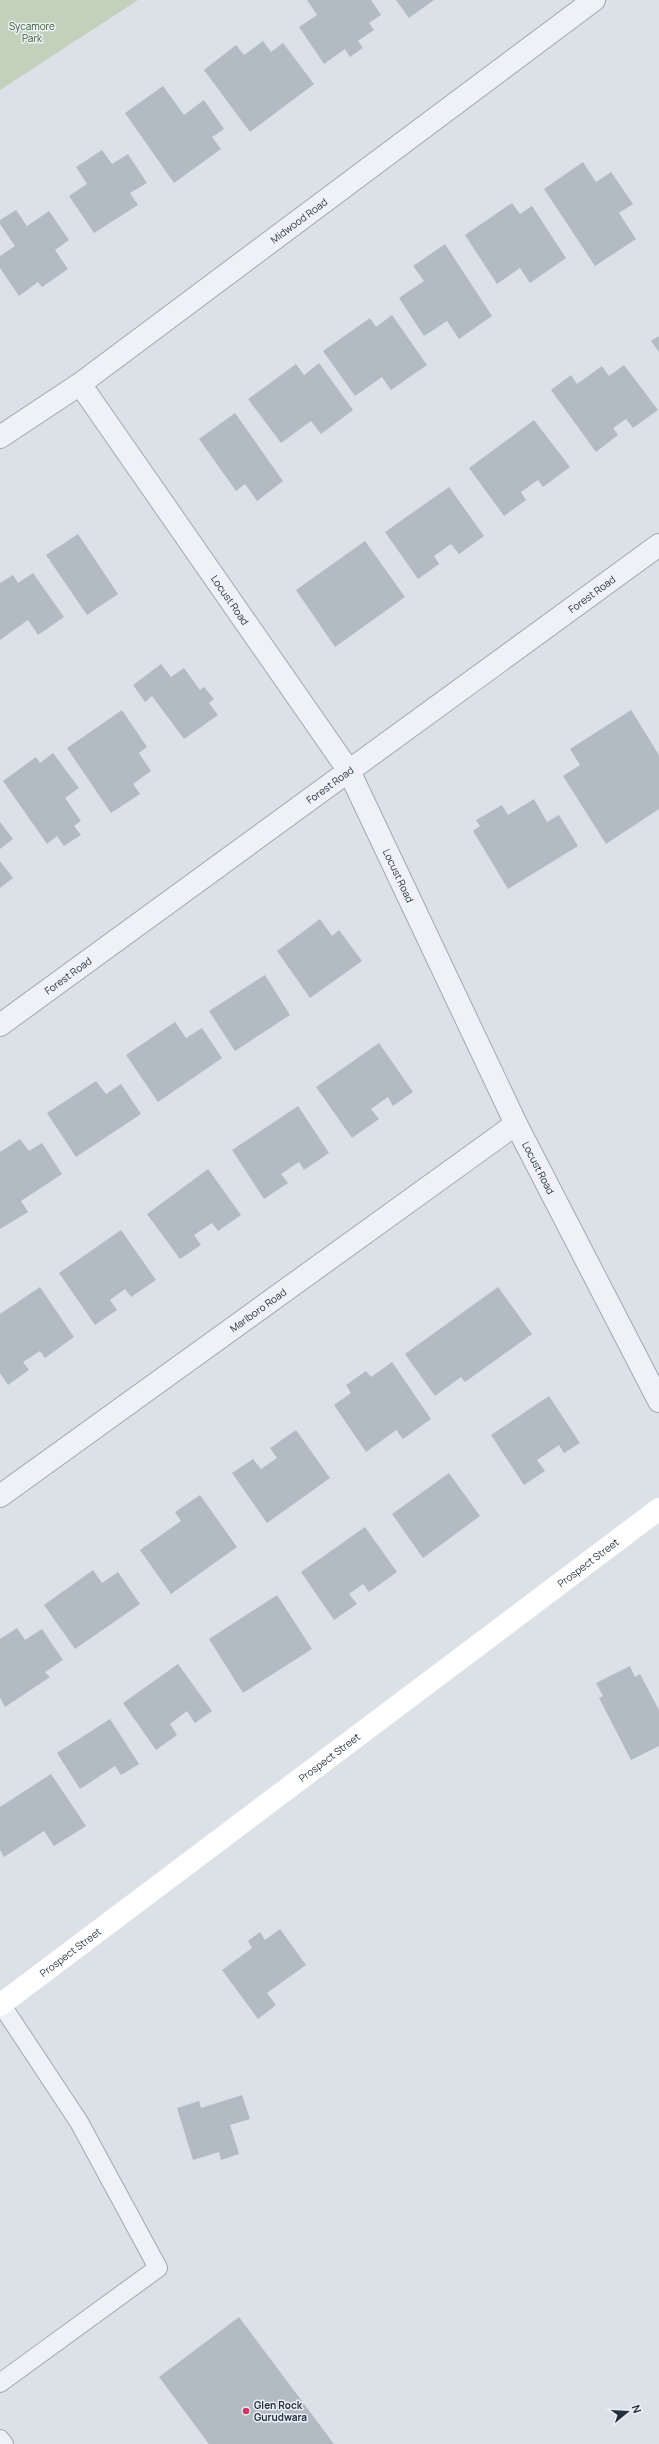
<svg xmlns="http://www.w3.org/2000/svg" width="659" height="2444" viewBox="0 0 659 2444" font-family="Manrope,sans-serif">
	<rect width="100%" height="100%" fill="#dbe1e7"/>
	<path fill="#c3d1bc" d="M 0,0 L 138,0 L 0,90 Z"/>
	<path fill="#b2bbc4" d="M 307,0 L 371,0 L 381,15 L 369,23 L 374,30 L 358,41 L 363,48 L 350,57 L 345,49 L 324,64 L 299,27 L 317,15 Z
		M 396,0 L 434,0 L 409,18 Z
		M 263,41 L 271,52 L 283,43 L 314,84 L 250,132 L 204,70 L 236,45 L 244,55 Z
		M 163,86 L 184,115 L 204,100 L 224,129 L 212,137 L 221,149 L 174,183 L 125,113 Z
		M 102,150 L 112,164 L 128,154 L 147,183 L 130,193 L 138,205 L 94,233 L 69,196 L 87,184 L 76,167 Z
		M 583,162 L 596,182 L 611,172 L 633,204 L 619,213 L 636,239 L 595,266 L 544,189 Z
		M 512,203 L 520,214 L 532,206 L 566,258 L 530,283 L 520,268 L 497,284 L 465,235 Z
		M 16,210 L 27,226 L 49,211 L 69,240 L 55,250 L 68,269 L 42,287 L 38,282 L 19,296 L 0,268 L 0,256 L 15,246 L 0,224 L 0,220 Z
		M 445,244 L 492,316 L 459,339 L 447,321 L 424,336 L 399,298 L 424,281 L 413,266 Z
		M 392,315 L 427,365 L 391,390 L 382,377 L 355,396 L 323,351 L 370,318 L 376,327 Z
		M 659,336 L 659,352 L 651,341 Z
		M 319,363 L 353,410 L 321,434 L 311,421 L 281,443 L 248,399 L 296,364 L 304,375 Z
		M 624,365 L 658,410 L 633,428 L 626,419 L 613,428 L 618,435 L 596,452 L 551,390 L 571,375 L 577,384 L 602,366 L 609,376 Z
		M 235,413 L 283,481 L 257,501 L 245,484 L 236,491 L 199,439 Z
		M 534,420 L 570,467 L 543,487 L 538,480 L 521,492 L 526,500 L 504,516 L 469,468 Z
		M 449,487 L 484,536 L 459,554 L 451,544 L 434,556 L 439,564 L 418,579 L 385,532 Z
		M 78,534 L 118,594 L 87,615 L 46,555 Z
		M 365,541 L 405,597 L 335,647 L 296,590 Z
		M 33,573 L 64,617 L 38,635 L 28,620 L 0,640 L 0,583 L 13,575 L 18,583 Z
		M 161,664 L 171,677 L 184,668 L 200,690 L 204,687 L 214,699 L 209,703 L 218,715 L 184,739 L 152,696 L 145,702 L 133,685 Z
		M 122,710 L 147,747 L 139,753 L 151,771 L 133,784 L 140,794 L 111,813 L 67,748 Z
		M 631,710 L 659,755 L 659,809 L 606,844 L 563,776 L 580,765 L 570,749 Z
		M 53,753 L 79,788 L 65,798 L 81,821 L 74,826 L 81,835 L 64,846 L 57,836 L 47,844 L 3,781 L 36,757 L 40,763 Z
		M 534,799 L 547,822 L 559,815 L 578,846 L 508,889 L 473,831 L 480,826 L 476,820 L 502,805 L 508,815 Z
		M 0,822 L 13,839 L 0,849 Z
		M 0,861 L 13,878 L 0,888 Z
		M 320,919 L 332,936 L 339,930 L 362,961 L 310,998 L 277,951 Z
		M 265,975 L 290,1015 L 235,1051 L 209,1011 Z
		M 175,1022 L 186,1038 L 202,1028 L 222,1058 L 158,1102 L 126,1055 Z
		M 379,1043 L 413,1092 L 393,1106 L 388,1097 L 371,1109 L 379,1119 L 352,1138 L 316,1087 Z
		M 96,1081 L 106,1094 L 121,1084 L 141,1114 L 76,1157 L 47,1113 Z
		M 298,1106 L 329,1153 L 304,1170 L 299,1162 L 281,1174 L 288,1183 L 264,1199 L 232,1150 Z
		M 20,1139 L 29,1151 L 42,1143 L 62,1174 L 21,1201 L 28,1212 L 0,1229 L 0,1152 Z
		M 208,1169 L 241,1215 L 218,1231 L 212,1223 L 194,1235 L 201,1245 L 180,1259 L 147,1214 Z
		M 121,1230 L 156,1280 L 131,1297 L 125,1289 L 110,1300 L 117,1310 L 95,1325 L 59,1273 Z
		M 40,1287 L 74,1337 L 45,1358 L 40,1351 L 23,1362 L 29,1370 L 8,1385 L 0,1373 L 0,1314 Z
		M 498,1287 L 532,1334 L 465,1382 L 461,1377 L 435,1396 L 405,1354 Z
		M 392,1362 L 431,1419 L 403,1439 L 396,1430 L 366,1452 L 334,1405 L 351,1393 L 346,1385 L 366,1371 L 371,1377 Z
		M 549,1396 L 580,1443 L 564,1453 L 559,1445 L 537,1460 L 545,1471 L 524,1485 L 491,1435 Z
		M 296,1430 L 330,1478 L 267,1523 L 232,1473 L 253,1459 L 261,1469 L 277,1458 L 270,1448 Z
		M 449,1473 L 480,1516 L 423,1558 L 392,1514 Z
		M 200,1495 L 237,1547 L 171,1594 L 140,1550 L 181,1521 L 175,1512 Z
		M 365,1527 L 397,1572 L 369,1592 L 363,1584 L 349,1594 L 357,1604 L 334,1620 L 301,1572 Z
		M 93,1570 L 102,1583 L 118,1572 L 140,1604 L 75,1649 L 44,1605 Z
		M 277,1595 L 312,1649 L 243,1693 L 209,1639 Z
		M 17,1628 L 25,1640 L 42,1629 L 63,1660 L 45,1672 L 50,1677 L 5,1707 L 0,1698 L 0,1639 Z
		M 178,1664 L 212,1711 L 195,1723 L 187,1711 L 170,1724 L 177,1735 L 156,1750 L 123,1703 Z
		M 630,1666 L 635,1677 L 640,1674 L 659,1710 L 659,1746 L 631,1760 L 599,1698 L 603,1696 L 596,1683 Z
		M 110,1719 L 139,1764 L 121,1775 L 115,1766 L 80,1789 L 57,1753 Z
		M 51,1774 L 86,1826 L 54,1846 L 44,1831 L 4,1857 L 0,1850 L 0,1807 Z
		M 280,1929 L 306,1965 L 267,1993 L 276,2005 L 258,2019 L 222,1970 L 252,1948 L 248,1941 L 260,1932 L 265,1940 Z
		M 242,2095 L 250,2119 L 230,2125 L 239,2154 L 221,2160 L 219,2152 L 193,2160 L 177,2108 L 199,2101 L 201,2108 Z
		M 239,2317 L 334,2444 L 209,2444 L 159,2377 Z"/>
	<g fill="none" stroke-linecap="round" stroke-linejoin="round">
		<defs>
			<path id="service" d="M 0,2383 L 158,2268 L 79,2122 L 1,2004
				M 0,2439 L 4,2444"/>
			<g id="minor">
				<path id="s1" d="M 80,384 L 349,771 L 516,1124 L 659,1401"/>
				<path id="s2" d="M 0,437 L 80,384 L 594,0"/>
				<path id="s3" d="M 0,1025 L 659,545"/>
				<path id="s4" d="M 0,1496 L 516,1124"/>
			</g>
		</defs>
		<use href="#service" stroke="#a0a8b1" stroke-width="20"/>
		<use href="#minor" stroke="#a0a8b1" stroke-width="24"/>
		<use href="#service" stroke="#eef1f5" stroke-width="18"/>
		<use href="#minor" stroke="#eef1f5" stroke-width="22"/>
		<path stroke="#fff" stroke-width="22" id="s5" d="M 0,2005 L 659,1509"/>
	</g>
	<circle fill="#d6365e" stroke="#eaf0f5" stroke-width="1.5" cx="246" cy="2411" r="4"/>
	<g text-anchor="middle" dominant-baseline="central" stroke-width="3" stroke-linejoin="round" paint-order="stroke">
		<g font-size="10" fill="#3d5a31" stroke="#eaf0f5">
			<text x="32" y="26">Sycamore<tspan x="32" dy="12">Park</tspan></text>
		</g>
		<g font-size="10" fill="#24303e" stroke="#eaf0f5">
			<text stroke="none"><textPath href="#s2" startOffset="369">Midwood Road</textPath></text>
			<text stroke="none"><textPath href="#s3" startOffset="732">Forest Road</textPath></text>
			<text stroke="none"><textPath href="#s1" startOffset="263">Locust Road</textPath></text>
			<text stroke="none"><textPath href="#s3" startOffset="408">Forest Road</textPath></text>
			<text stroke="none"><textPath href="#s1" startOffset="587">Locust Road</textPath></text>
			<text stroke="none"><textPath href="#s3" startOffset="84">Forest Road</textPath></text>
			<text stroke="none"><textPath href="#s1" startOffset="911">Locust Road</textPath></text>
			<text stroke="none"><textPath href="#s4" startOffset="318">Marlboro Road</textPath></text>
			<text stroke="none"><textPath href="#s5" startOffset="736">Prospect Street</textPath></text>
			<text stroke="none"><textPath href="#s5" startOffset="412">Prospect Street</textPath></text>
			<text stroke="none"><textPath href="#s5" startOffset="88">Prospect Street</textPath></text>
		</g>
		<g font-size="10" font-weight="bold" fill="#24303e" stroke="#eaf0f5" text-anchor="start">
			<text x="254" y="2405">Glen Rock<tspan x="254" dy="12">Gurudwara</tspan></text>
		</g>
	</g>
	<g transform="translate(627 2412) rotate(72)" stroke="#eaf0f5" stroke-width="3" paint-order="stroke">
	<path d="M0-3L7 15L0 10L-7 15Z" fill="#24303e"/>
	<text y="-6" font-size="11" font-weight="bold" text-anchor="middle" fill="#24303e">N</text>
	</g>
</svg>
